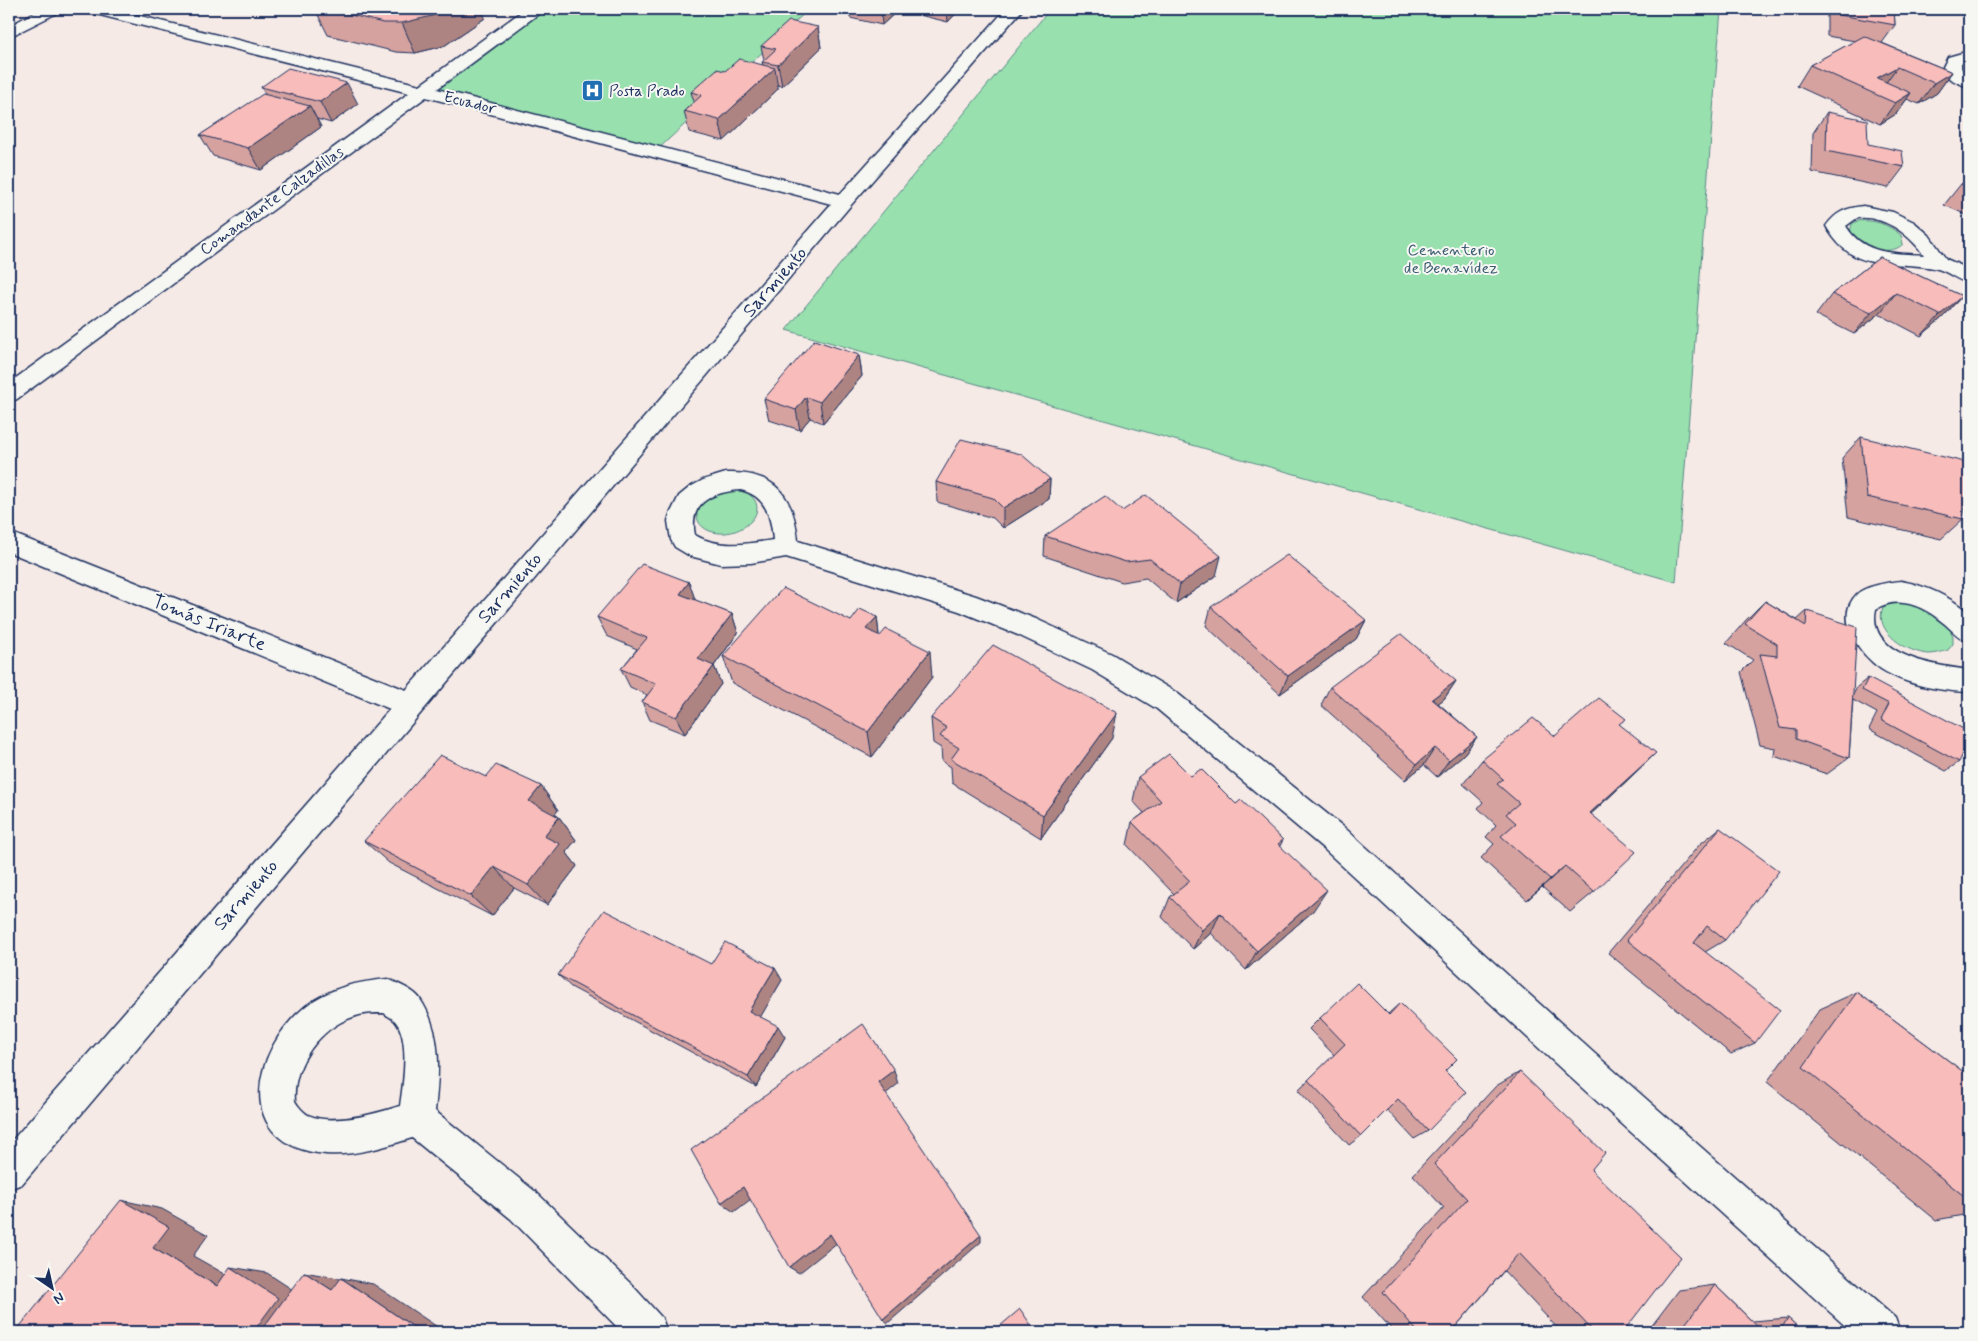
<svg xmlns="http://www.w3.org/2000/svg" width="1978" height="1341" viewBox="0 0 1978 1341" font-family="Mynerve,sans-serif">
	<rect width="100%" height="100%" fill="#f6eae7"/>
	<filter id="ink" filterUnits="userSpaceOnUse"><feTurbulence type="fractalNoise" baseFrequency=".02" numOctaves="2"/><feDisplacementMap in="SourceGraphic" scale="10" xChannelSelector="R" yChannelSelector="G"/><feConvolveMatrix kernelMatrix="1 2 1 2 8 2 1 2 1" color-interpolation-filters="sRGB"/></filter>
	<g filter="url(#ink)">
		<path fill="#98e0ae" stroke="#5a8886" d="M 535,9 L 809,9 L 656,151 L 423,91 Z
			M 1050,9 L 1721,9 L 1676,582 L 786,330 Z
			M 1857,221 C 1873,219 1888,224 1901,235 L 1903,244 C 1889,258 1860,246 1850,232 L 1852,224 Z
			M 739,489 C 779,504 744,540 713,532 C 690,526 693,501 712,494 C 720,491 730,491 739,489 Z
			M 1899,601 L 1922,606 L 1949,627 L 1953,636 L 1953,644 L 1948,650 C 1942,652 1936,654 1929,654 C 1908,653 1873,632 1883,607 Z"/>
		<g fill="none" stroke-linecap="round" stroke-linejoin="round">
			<defs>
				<path id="minor" d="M 41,9 L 61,9 L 59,12 L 9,37 L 9,26 Z
					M 86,9 L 112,9 L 420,85 L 525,9 L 543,9 L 541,12 L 437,89 L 840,194 L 1006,9 L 1023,9 L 851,205 L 22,1184 L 9,1189 L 9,1144 L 390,709 L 9,552 L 9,532 L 406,690 L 831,204 L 426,97 L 17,399 L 9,402 L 9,383 L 409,93 L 88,12 Z
					M 1969,51 L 1969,61 L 1961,64 L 1961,67 L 1963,72 L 1969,76 L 1969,88 L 1950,79 L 1943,67 L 1948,57 Z
					M 1863,206 L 1893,212 L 1914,222 L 1929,235 L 1946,259 L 1969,269 L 1969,283 C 1958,281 1949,272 1938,269 C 1891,258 1855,277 1826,226 C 1836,212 1846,208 1863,206 ZM 1857,218 C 1884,215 1909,234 1924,255 C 1895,253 1863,255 1846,226 Z
					M 726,473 C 774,471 794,495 798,541 L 976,596 L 1036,619 L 1112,654 L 1177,693 L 1346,829 L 1594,1053 L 1895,1318 L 1900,1332 L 1852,1332 L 1570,1077 L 1324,849 L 1157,709 L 1092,670 L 1018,635 L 959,611 L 786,557 L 751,563 L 721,564 L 690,556 L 675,547 L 671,540 L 668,521 L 670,514 L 679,496 L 690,487 L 703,480 ZM 741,490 C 766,496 771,516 773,540 C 746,544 719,549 695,535 C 688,502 713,492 741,490 Z
					M 1901,581 C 1927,586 1949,596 1969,613 L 1969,642 C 1957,638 1951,628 1941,621 C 1923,606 1898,595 1876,609 C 1866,657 1937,666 1969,670 L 1969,692 C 1940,691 1906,685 1881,669 C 1860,655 1833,618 1857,594 C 1865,586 1889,582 1901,581 Z
					M 388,979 C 398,984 414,990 420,999 C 443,1033 439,1074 435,1111 L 537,1193 L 631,1284 L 662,1318 L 667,1332 L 622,1332 L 511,1219 L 412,1138 C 384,1147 355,1156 326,1154 C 232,1146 251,1050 306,1006 C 332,987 357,982 388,979 ZM 384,1013 C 387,1016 393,1018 396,1022 C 410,1040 403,1085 400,1106 C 375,1114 333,1126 308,1115 C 303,1112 298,1106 295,1101 C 292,1066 319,1028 353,1017 C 363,1013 373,1013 384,1013 Z"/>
			</defs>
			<use href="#minor" stroke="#1b2f5e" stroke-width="3"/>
			<use href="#minor" fill="#f6f6f2" fill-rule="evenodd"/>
		</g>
		<path fill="#d5a2a0" stroke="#1b2f5e" d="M 315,9 L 482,9 L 485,18 L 444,46 L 415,53 L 396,52 L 328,35 Z
			M 849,9 L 899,9 L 882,25 L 850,18 Z
			M 919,9 L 960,9 L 948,22 L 919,15 Z
			M 1827,9 L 1894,9 L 1895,25 L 1882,43 L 1952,72 L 1937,93 L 1919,104 L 1907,99 L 1896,114 L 1880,124 L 1797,86 L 1810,65 L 1855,41 L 1827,36 Z
			M 818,27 L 821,48 L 782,86 L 778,85 L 778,89 L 724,141 L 689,132 L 684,111 L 694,102 L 691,92 L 725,71 L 763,65 L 762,62 L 764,60 L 761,46 Z
			M 261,87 L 358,104 L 331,123 L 317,119 L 321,127 L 261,170 L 213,156 L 200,135 L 265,94 Z
			M 1827,112 L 1868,144 L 1904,167 L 1888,188 L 1812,172 L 1813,133 Z
			M 1969,178 L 1969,216 L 1944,205 L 1961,184 Z
			M 1880,257 L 1962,296 L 1943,317 L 1921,336 L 1879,314 L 1854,334 L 1816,315 L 1832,294 Z
			M 859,355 L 862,376 L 823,423 L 810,418 L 800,430 L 769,420 L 764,399 Z
			M 1861,437 L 1963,519 L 1941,539 L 1848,517 L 1842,458 Z
			M 1050,479 L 1049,499 L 1003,528 L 993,518 L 937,502 L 936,482 Z
			M 1122,511 L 1216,576 L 1176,603 L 1146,578 L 1122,582 L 1044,556 L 1045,536 Z
			M 689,582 L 695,600 L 732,614 L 738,633 L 714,666 L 721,684 L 685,734 L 650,720 L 642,702 L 647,695 L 630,687 L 621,669 L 637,649 L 607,636 L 597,617 Z
			M 1765,601 L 1797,620 L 1807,611 L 1853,695 L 1857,687 L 1868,678 L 1959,762 L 1946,771 L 1869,729 L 1877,713 L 1853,700 L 1849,758 L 1827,774 L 1774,756 L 1775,748 L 1760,745 L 1741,672 L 1753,660 L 1726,643 L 1746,620 Z
			M 1211,607 L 1366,620 L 1356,639 L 1280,694 L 1206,626 Z
			M 877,617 L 879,635 L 932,677 L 872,757 L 732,683 L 723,656 L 851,621 Z
			M 1456,681 L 1444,699 L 1438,703 L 1477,737 L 1464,754 L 1437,777 L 1424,765 L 1405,780 L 1321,705 L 1330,687 Z
			M 931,718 L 1112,738 L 1041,838 L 952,783 L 951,767 L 942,761 L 941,748 L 933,743 Z
			M 1555,736 L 1631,777 L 1591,814 L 1594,892 L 1570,912 L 1542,887 L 1527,900 L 1481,858 L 1494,844 L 1486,837 L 1496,825 L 1478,808 L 1483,802 L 1463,784 L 1482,760 Z
			M 1191,776 L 1236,804 L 1283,840 L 1280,846 L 1313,911 L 1246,970 L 1211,933 L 1193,949 L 1162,917 L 1170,897 L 1174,894 L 1127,845 L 1132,822 L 1144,813 L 1133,801 L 1138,777 Z
			M 486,777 L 541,786 L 558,810 L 555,814 L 559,817 L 576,840 L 566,852 L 577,866 L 547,905 L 514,888 L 492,916 L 389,863 L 364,841 Z
			M 1720,828 L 1725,940 L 1705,952 L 1755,1043 L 1731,1054 L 1608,953 L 1700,844 Z
			M 711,964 L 782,980 L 760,1017 L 785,1037 L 756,1087 L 571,987 L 558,975 Z
			M 1857,992 L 1969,1076 L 1969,1214 L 1936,1220 L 1767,1082 L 1820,1009 Z
			M 1400,1003 L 1445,1071 L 1428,1131 L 1414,1139 L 1387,1110 L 1361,1136 L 1349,1145 L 1298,1090 L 1334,1055 L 1309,1029 L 1320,1018 L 1388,1014 Z
			M 1520,1072 L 1591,1170 L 1623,1332 L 1561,1332 L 1504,1271 L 1451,1332 L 1394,1332 L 1363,1297 L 1444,1208 L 1413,1175 L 1496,1086 Z
			M 1715,1285 L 1752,1321 L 1788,1318 L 1803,1332 L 1647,1332 L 1679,1290 Z"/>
		<path fill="#ae8482" stroke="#1b2f5e" d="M 443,9 L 482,9 L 485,18 L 444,46 L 415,53 L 402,23 Z
			M 881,9 L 899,9 L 882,25 Z
			M 950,9 L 960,9 L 948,22 L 947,11 Z
			M 818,27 L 821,48 L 782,86 L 778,65 Z
			M 1897,67 L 1882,88 L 1877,78 Z
			M 775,68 L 778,89 L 724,141 L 719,120 Z
			M 1952,72 L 1937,93 L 1919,104 L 1934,83 Z
			M 347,83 L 358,104 L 331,123 L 320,102 Z
			M 1911,93 L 1896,114 L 1880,124 L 1895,103 Z
			M 310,106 L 321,127 L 261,170 L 248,148 Z
			M 1896,293 L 1879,314 L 1854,334 L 1871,313 Z
			M 1962,296 L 1943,317 L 1921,336 L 1940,315 Z
			M 859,355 L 862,376 L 823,423 L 820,402 Z
			M 806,397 L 810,418 L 800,430 L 796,410 Z
			M 1050,479 L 1049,499 L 1003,528 L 1003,508 Z
			M 1221,556 L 1216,576 L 1176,603 L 1180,584 Z
			M 689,582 L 696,602 L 680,594 Z
			M 732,614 L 738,633 L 705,678 L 698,659 Z
			M 877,617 L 880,644 L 866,629 Z
			M 1366,620 L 1356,639 L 1280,694 L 1288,676 Z
			M 930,651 L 932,677 L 872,757 L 868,732 Z
			M 714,666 L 721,684 L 685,734 L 676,717 Z
			M 1456,681 L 1444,699 L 1421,716 L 1432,699 Z
			M 1117,713 L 1112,738 L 1041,838 L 1043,815 Z
			M 1477,737 L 1464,754 L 1437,777 L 1449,760 Z
			M 1435,748 L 1424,765 L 1405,780 L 1417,764 Z
			M 1656,753 L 1631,777 L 1567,836 L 1590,813 Z
			M 541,786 L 558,810 L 547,824 L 529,801 Z
			M 559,817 L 576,840 L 566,852 L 577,866 L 547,905 L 528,885 L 544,836 Z
			M 1565,866 L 1542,887 L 1527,900 Z
			M 494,867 L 514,888 L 492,916 L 471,896 Z
			M 1327,890 L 1313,911 L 1246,970 L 1257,951 Z
			M 1220,913 L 1211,933 L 1193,949 L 1202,930 Z
			M 775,968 L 782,980 L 757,1023 L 749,1011 Z
			M 778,1026 L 785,1037 L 756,1087 L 748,1077 Z
			M 894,1070 L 898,1084 L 883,1096 L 878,1082 Z
			M 743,1187 L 755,1196 L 734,1212 L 721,1203 Z
			M 121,1200 L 162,1209 L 208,1235 L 193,1256 L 255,1291 L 217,1286 L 153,1248 Z
			M 830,1234 L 838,1242 L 799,1273 L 789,1267 Z
			M 981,1235 L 981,1242 L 888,1323 L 883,1319 Z
			M 230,1267 L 267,1273 L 313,1303 L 292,1332 L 253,1332 Z
			M 304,1272 L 338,1278 L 364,1295 L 332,1290 Z
			M 341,1278 L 373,1284 L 445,1332 L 421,1332 Z"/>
		<path fill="#f8bcba" stroke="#1b2f5e" d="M 328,9 L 443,9 L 432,16 L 402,23 L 383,23 Z
			M 937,9 L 950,9 L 947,11 Z
			M 1840,9 L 1894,9 L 1895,25 L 1840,15 Z
			M 789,21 L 818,27 L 778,65 L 762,62 L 776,49 L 761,46 Z
			M 1864,36 L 1952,72 L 1934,83 L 1897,67 L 1877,78 L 1911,93 L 1895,103 L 1810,65 Z
			M 739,59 L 775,68 L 719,120 L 684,111 L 702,95 L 691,92 L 717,69 L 725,71 Z
			M 288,68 L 347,83 L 320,102 L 261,87 Z
			M 263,94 L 310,106 L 248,148 L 200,135 Z
			M 1827,112 L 1867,120 L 1868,144 L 1902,151 L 1904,167 L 1826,151 Z
			M 1969,178 L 1969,187 L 1961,184 Z
			M 1880,257 L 1962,296 L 1940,315 L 1896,293 L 1871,313 L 1832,294 Z
			M 814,340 L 859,355 L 820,402 L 806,397 L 796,410 L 764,399 Z
			M 1861,437 L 1969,463 L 1969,481 L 1963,519 L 1867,497 Z
			M 961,439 L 1021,454 L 1050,479 L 1003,508 L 993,498 L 936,482 Z
			M 1146,495 L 1221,556 L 1180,584 L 1150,559 L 1126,562 L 1045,536 L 1105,496 L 1122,511 Z
			M 1287,555 L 1366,620 L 1288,676 L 1211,607 Z
			M 642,564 L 689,582 L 680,594 L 732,614 L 698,659 L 714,666 L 676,717 L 642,702 L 656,684 L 621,669 L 647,638 L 597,617 Z
			M 783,588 L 851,621 L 860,609 L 877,617 L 866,629 L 880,636 L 886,629 L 930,651 L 868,732 L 723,656 Z
			M 1765,601 L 1806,626 L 1807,611 L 1857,627 L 1849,758 L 1796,739 L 1796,730 L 1780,728 L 1760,654 L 1777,656 L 1777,644 L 1745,624 Z
			M 1401,634 L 1456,681 L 1432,699 L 1477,737 L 1449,760 L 1435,748 L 1417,764 L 1330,687 Z
			M 993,645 L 1117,713 L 1043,815 L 951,759 L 959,748 L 940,736 L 947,728 L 931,718 Z
			M 1868,678 L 1969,732 L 1969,742 L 1959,762 L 1881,720 L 1889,704 L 1862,690 Z
			M 1599,698 L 1626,719 L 1619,724 L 1656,753 L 1590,813 L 1636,852 L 1594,892 L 1565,866 L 1550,879 L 1501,836 L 1516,823 L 1506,814 L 1519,803 L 1497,784 L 1503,779 L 1482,760 L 1533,718 L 1555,736 Z
			M 1169,754 L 1191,776 L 1201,769 L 1236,804 L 1241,800 L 1283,840 L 1278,844 L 1327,890 L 1257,951 L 1220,913 L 1202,930 L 1170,897 L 1190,881 L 1132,822 L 1161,801 L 1138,777 Z
			M 440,755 L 486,777 L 496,765 L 541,786 L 529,801 L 559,817 L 544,836 L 560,844 L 528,885 L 494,867 L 471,896 L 364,841 Z
			M 1720,828 L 1779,871 L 1725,940 L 1707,926 L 1694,943 L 1780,1010 L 1755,1043 L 1627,940 Z
			M 604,910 L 711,964 L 725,942 L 775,968 L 749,1011 L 778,1026 L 748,1077 L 558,975 Z
			M 1357,983 L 1389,1015 L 1400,1003 L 1457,1059 L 1445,1071 L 1466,1092 L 1428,1131 L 1398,1099 L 1361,1136 L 1308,1080 L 1345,1044 L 1320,1018 Z
			M 1857,992 L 1969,1076 L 1969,1200 L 1803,1067 Z
			M 863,1024 L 894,1070 L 878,1082 L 981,1235 L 883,1319 L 830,1234 L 789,1267 L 743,1187 L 721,1203 L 691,1150 Z
			M 1520,1072 L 1605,1153 L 1591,1170 L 1681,1257 L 1623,1332 L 1594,1332 L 1519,1253 L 1451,1332 L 1418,1332 L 1383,1292 L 1467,1199 L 1434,1164 Z
			M 121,1200 L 169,1227 L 153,1248 L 217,1286 L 230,1267 L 278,1298 L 253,1332 L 21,1332 L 17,1330 Z
			M 304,1272 L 332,1290 L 341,1278 L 421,1332 L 260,1332 Z
			M 1715,1285 L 1763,1332 L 1679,1332 Z
			M 1020,1309 L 1036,1332 L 993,1332 Z
			M 1788,1318 L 1803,1332 L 1779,1332 Z"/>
	</g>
	<defs>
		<symbol id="hospital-square" viewBox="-11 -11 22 22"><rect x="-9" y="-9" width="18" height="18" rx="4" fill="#1f6fb2" stroke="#f6f6f2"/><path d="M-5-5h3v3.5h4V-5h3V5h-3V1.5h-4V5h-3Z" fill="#fff"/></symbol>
	</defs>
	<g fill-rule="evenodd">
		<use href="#hospital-square" x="580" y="78" width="25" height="25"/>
	</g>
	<g text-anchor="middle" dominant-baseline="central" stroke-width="4" stroke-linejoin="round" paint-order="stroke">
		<g font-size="16" fill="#1b2f5e" stroke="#f6f6f2" text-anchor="start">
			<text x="609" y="91">Posta Prado</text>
		</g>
		<g font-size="16" fill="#1b2f5e" stroke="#f6f6f2">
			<text transform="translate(470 103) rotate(14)">Ecuador</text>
			<text transform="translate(272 201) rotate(-36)">Comandante Calzadillas</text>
		</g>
		<g font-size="16" fill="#3a5b72" stroke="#f6f6f2">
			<text x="1451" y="250">Cementerio<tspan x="1451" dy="18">de Benavídez</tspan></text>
		</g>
		<g font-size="19" fill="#1b2f5e" stroke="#f6f6f2">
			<text transform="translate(775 282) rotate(-49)">Sarmiento</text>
			<text transform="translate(510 588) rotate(-49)">Sarmiento</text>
			<text transform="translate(209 623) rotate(22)">Tomás Iriarte</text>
			<text transform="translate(246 895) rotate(-49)">Sarmiento</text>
		</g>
	</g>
	<rect width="1978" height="1341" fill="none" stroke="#f6f6f2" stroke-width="30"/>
	<rect x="15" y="15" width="1948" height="1311" fill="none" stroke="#1b2f5e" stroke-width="2" filter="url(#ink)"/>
	<g transform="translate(52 1288) rotate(146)" stroke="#f6f6f2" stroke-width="4" paint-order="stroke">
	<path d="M0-4L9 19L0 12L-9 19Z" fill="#1b2f5e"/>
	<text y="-8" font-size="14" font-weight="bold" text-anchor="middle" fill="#1b2f5e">N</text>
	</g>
</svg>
